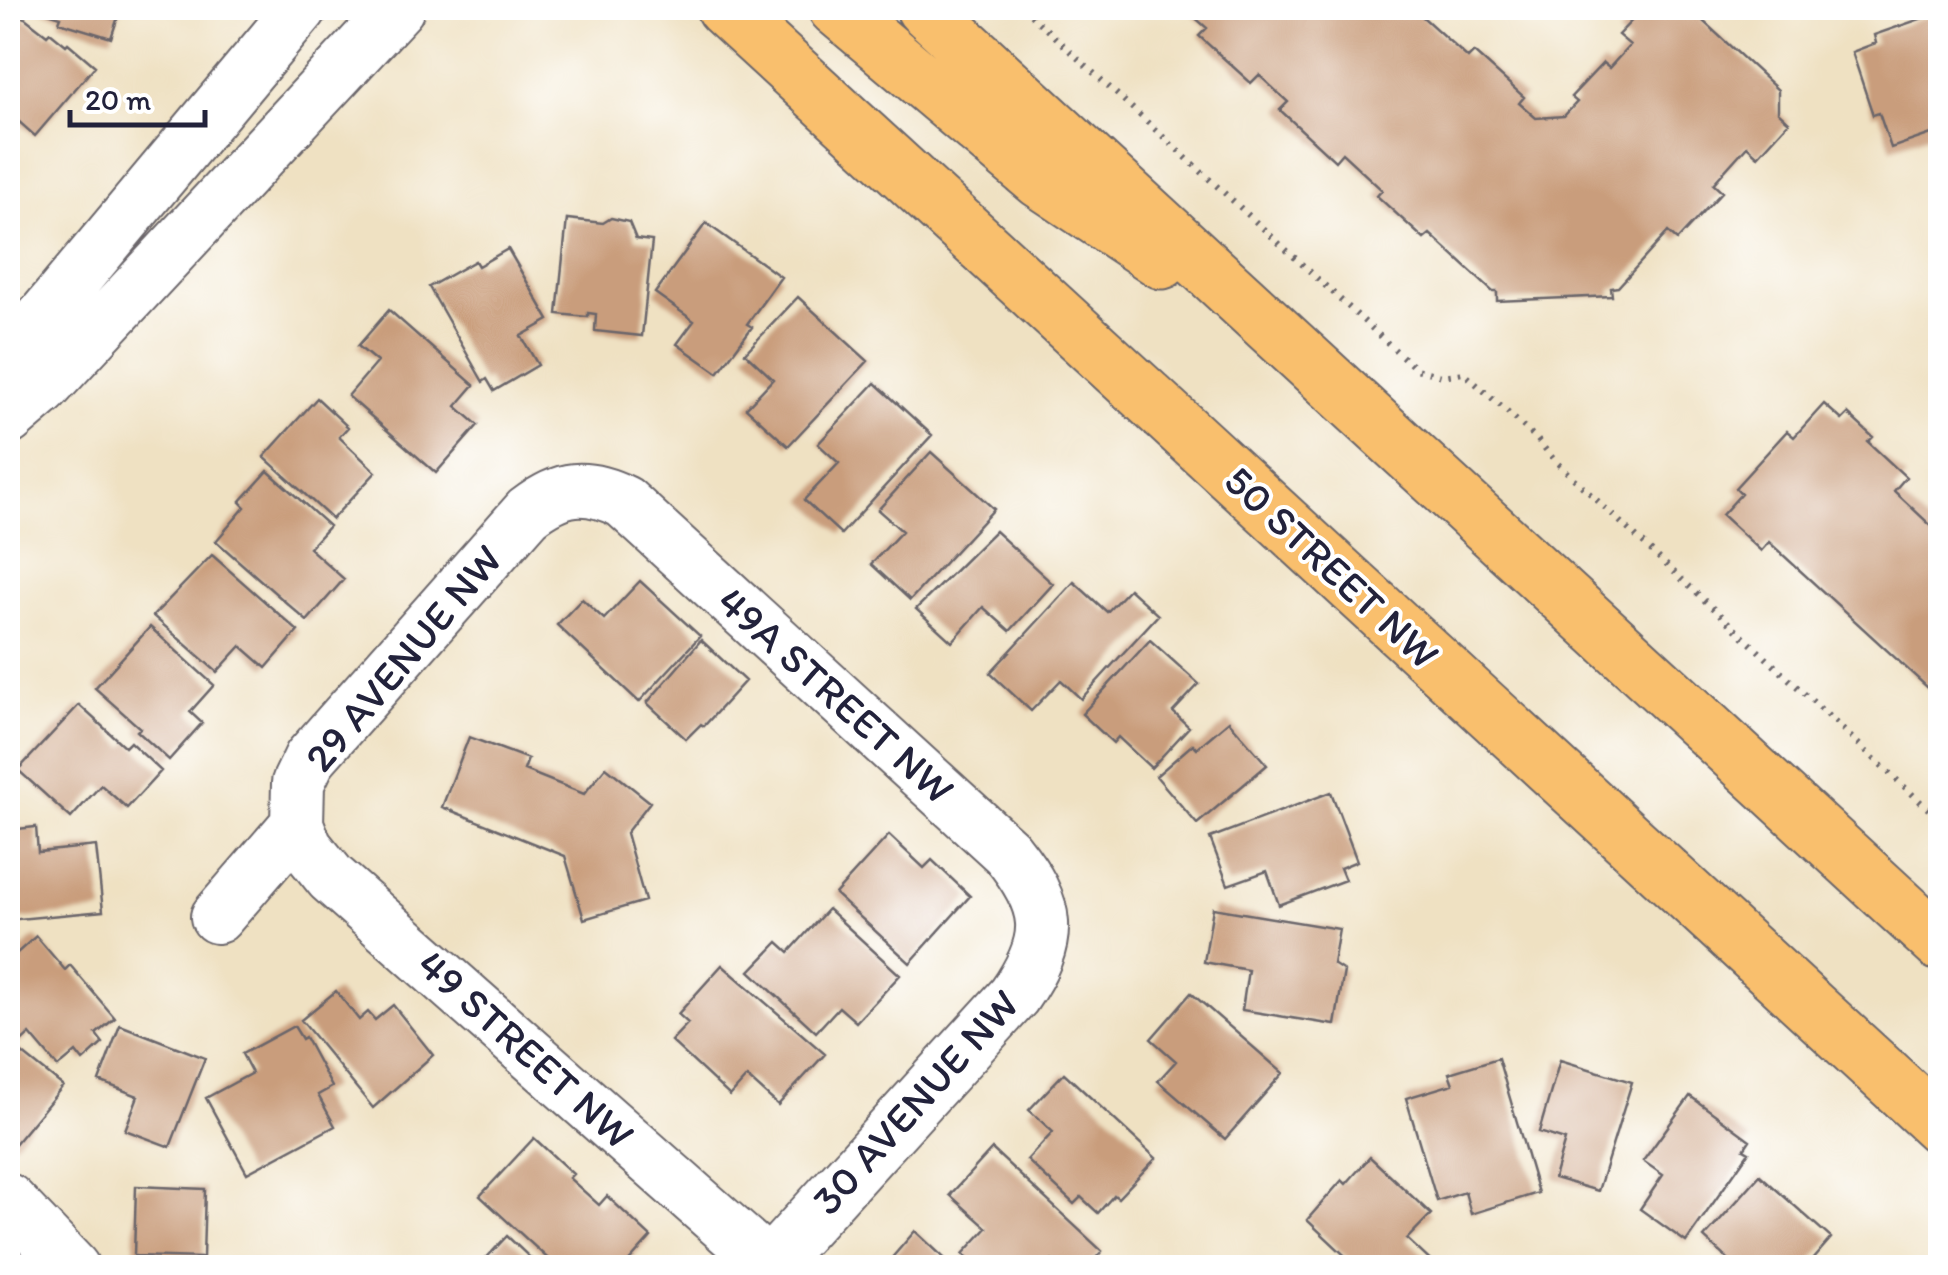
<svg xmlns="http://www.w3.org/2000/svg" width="1948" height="1275" viewBox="0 0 1948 1275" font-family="Itim,sans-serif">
	<rect width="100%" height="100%" fill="#fff"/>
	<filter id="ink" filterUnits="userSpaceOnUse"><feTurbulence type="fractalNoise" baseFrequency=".01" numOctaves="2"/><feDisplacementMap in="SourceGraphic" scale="20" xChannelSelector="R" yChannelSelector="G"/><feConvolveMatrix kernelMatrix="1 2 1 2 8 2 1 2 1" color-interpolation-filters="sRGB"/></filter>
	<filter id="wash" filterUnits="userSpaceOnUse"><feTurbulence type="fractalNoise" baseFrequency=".0048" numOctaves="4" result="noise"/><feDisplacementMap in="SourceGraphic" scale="40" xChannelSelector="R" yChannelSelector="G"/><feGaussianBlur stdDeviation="2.25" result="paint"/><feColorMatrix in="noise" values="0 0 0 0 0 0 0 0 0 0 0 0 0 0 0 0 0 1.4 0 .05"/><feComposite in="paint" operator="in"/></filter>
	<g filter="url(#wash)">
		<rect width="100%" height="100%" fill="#efe1c2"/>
		<g id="blocks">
			<path fill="#c99d7c" d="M 12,8 L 47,35 L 50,32 L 66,45 L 68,43 L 95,66 L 35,136 L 8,112 L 8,13 Z
				M 32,8 L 121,8 L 111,38 L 59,22 L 61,17 Z
				M 1184,8 L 1413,8 L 1468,58 L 1474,52 L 1524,97 L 1519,103 L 1536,118 L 1564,116 L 1577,102 L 1571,97 L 1603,63 L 1609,68 L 1630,45 L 1618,35 L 1643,9 L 1648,14 L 1653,8 L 1699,8 L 1703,21 L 1778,90 L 1778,112 L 1789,122 L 1758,156 L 1747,146 L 1713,184 L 1722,192 L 1677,240 L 1668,232 L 1618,287 L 1611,288 L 1612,296 L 1497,301 L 1497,292 L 1493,292 L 1430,234 L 1424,239 L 1377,196 L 1382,190 L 1342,153 L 1335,161 L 1280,110 L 1288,102 L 1259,75 L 1251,83 L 1199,36 L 1207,28 Z
				M 1922,8 L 1940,8 L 1940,131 L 1891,148 L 1879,113 L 1873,115 L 1852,52 L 1876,43 L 1874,35 L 1926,17 Z
				M 611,218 L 629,222 L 636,239 L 652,241 L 642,336 L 595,331 L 596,314 L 588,313 L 588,317 L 557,314 L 567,219 L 603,223 Z
				M 706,223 L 781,277 L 747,324 L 752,327 L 718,373 L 677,344 L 694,321 L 655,293 Z
				M 508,249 L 549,320 L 521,336 L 538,365 L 494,391 L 487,379 L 483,382 L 429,287 L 475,261 L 478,266 Z
				M 798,297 L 868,361 L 788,446 L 746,408 L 773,379 L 745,353 Z
				M 389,310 L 474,385 L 456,406 L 478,425 L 436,473 L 348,396 L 377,362 L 358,346 Z
				M 875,383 L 932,435 L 841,534 L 804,500 L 839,463 L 818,444 Z
				M 317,398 L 348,427 L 339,437 L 376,472 L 332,519 L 264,457 Z
				M 1824,404 L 1842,420 L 1848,414 L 1873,437 L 1868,442 L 1906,477 L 1894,491 L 1940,534 L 1940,699 L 1769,542 L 1761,551 L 1722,515 L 1741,494 L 1735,488 L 1787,431 L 1794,437 Z
				M 931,452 L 994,509 L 910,600 L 871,564 L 902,531 L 878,510 Z
				M 268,471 L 329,526 L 309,548 L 344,579 L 307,621 L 216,541 L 245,507 L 240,502 Z
				M 995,531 L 1053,584 L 1010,631 L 983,607 L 952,642 L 916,609 Z
				M 212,555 L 298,631 L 266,668 L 241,646 L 217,672 L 153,616 Z
				M 640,581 L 700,636 L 639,702 L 557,625 L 582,599 L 604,619 Z
				M 1074,582 L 1107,612 L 1129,589 L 1158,615 L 1081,699 L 1061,680 L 1031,711 L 990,673 Z
				M 150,627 L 214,685 L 190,712 L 202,723 L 169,760 L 137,731 L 140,728 L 95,688 Z
				M 701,640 L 745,681 L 704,726 L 701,724 L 686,739 L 647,703 Z
				M 1150,640 L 1199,684 L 1173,712 L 1189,727 L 1151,768 L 1118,737 L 1113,743 L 1082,714 Z
				M 79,705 L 125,747 L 130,742 L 161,771 L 127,808 L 101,785 L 71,818 L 18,770 Z
				M 1229,721 L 1267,765 L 1197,824 L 1156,776 L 1193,744 L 1197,748 Z
				M 469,737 L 528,759 L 524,770 L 584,794 L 606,767 L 650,802 L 626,833 L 645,901 L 584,919 L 565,856 L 442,807 Z
				M 1331,792 L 1357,861 L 1340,868 L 1345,880 L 1279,905 L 1267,871 L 1228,885 L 1210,838 Z
				M 36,827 L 38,852 L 96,846 L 103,911 L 8,920 L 8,830 Z
				M 889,835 L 924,868 L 932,860 L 970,896 L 910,963 L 835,894 Z
				M 1213,908 L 1339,929 L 1333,964 L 1344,971 L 1335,1025 L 1242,1010 L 1248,970 L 1204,962 Z
				M 828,909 L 900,975 L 856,1022 L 839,1007 L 816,1032 L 750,971 L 778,942 L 789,952 Z
				M 36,936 L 65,970 L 70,965 L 115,1018 L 96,1034 L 103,1043 L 83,1061 L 76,1052 L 58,1067 L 30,1034 L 18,1045 L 11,1036 L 8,1039 L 8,961 Z
				M 722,965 L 825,1054 L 778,1105 L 747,1077 L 730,1096 L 671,1041 L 688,1023 L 678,1014 Z
				M 336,991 L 359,1020 L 368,1012 L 375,1020 L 393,1005 L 433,1055 L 373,1108 L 301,1020 Z
				M 1191,993 L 1283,1073 L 1225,1139 L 1158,1081 L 1176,1061 L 1151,1039 Z
				M 120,1025 L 205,1058 L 170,1147 L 125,1130 L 138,1096 L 99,1081 Z
				M 294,1026 L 302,1039 L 305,1037 L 332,1087 L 318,1095 L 335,1126 L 247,1173 L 206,1098 L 252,1073 L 242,1054 Z
				M 17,1049 L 63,1086 L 14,1145 L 8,1140 L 8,1061 Z
				M 1498,1058 L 1538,1193 L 1471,1214 L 1465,1192 L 1437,1201 L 1406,1098 L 1453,1084 L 1449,1073 Z
				M 1560,1060 L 1632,1082 L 1598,1191 L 1554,1178 L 1565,1140 L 1539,1132 Z
				M 1064,1073 L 1156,1158 L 1118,1198 L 1114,1195 L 1098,1213 L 1081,1197 L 1074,1204 L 1027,1160 L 1053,1132 L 1029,1110 Z
				M 1690,1096 L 1750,1140 L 1744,1149 L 1749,1152 L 1686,1242 L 1640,1209 L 1663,1175 L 1643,1161 Z
				M 534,1138 L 573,1174 L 569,1178 L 599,1205 L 607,1196 L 651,1237 L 623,1268 L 558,1268 L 480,1196 Z
				M 992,1149 L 1102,1251 L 1087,1268 L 1059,1268 L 1052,1261 L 1047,1268 L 977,1268 L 963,1254 L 987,1228 L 950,1195 Z
				M 1370,1157 L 1431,1214 L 1407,1239 L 1438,1268 L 1358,1268 L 1307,1220 L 1342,1180 L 1346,1184 Z
				M 1760,1175 L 1831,1238 L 1805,1268 L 1737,1268 L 1704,1238 Z
				M 136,1186 L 205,1189 L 203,1258 L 134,1256 Z
				M 25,1222 L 50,1247 L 30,1268 L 19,1268 L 8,1256 L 8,1240 Z
				M 915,1231 L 955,1268 L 883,1268 Z
				M 507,1236 L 541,1268 L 477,1268 Z"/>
		</g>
	</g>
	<g filter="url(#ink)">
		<use href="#blocks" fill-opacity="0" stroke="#6a656a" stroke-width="2.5"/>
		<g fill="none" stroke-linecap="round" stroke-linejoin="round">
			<defs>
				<path id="minor" d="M 8,359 L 301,8
					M 8,419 L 43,389 L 398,8
					M 297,824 L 306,847 L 331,878 L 769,1265
					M 217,917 L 297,824 L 298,783 L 310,758 L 528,512 C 562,486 585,483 624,502 L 1007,852 C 1051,907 1054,938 1014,996 L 766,1268
					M 8,1200 L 73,1268"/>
				<path id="major" d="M 724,8 L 1940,1126
					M 836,8 L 1040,180 L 1162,261
					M 924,8 L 1940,943"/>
			</defs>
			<use href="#minor" stroke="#6a656a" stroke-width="56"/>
			<use href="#major" stroke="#6a656a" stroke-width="59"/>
			<path stroke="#6a656a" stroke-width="6" stroke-dasharray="2.5 8" stroke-linecap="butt" d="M 1023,8 L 1416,369 L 1442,376 L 1464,373 L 1536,438 L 1556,462 L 1940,820"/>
			<use href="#minor" stroke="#fff" stroke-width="52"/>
			<use href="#major" stroke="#f9bf6d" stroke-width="55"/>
		</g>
	</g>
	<g text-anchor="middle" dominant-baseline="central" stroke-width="8" stroke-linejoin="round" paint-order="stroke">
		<g font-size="42" fill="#22223b" stroke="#fff">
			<text transform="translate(1332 567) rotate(43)">50 STREET NW</text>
			<text transform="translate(403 658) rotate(-50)">29 AVENUE NW</text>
			<text transform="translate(836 695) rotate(42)">49A STREET NW</text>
			<text transform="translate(526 1049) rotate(42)">49 STREET NW</text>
			<text transform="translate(915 1102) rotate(-48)">30 AVENUE NW</text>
		</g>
	</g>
	<rect width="1948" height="1275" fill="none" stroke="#fff" stroke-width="40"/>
	<path d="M70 110v15h135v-15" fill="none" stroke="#22223b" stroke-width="5"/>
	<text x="85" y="110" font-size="30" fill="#22223b" stroke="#ffffff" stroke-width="8" paint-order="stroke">20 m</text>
</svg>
